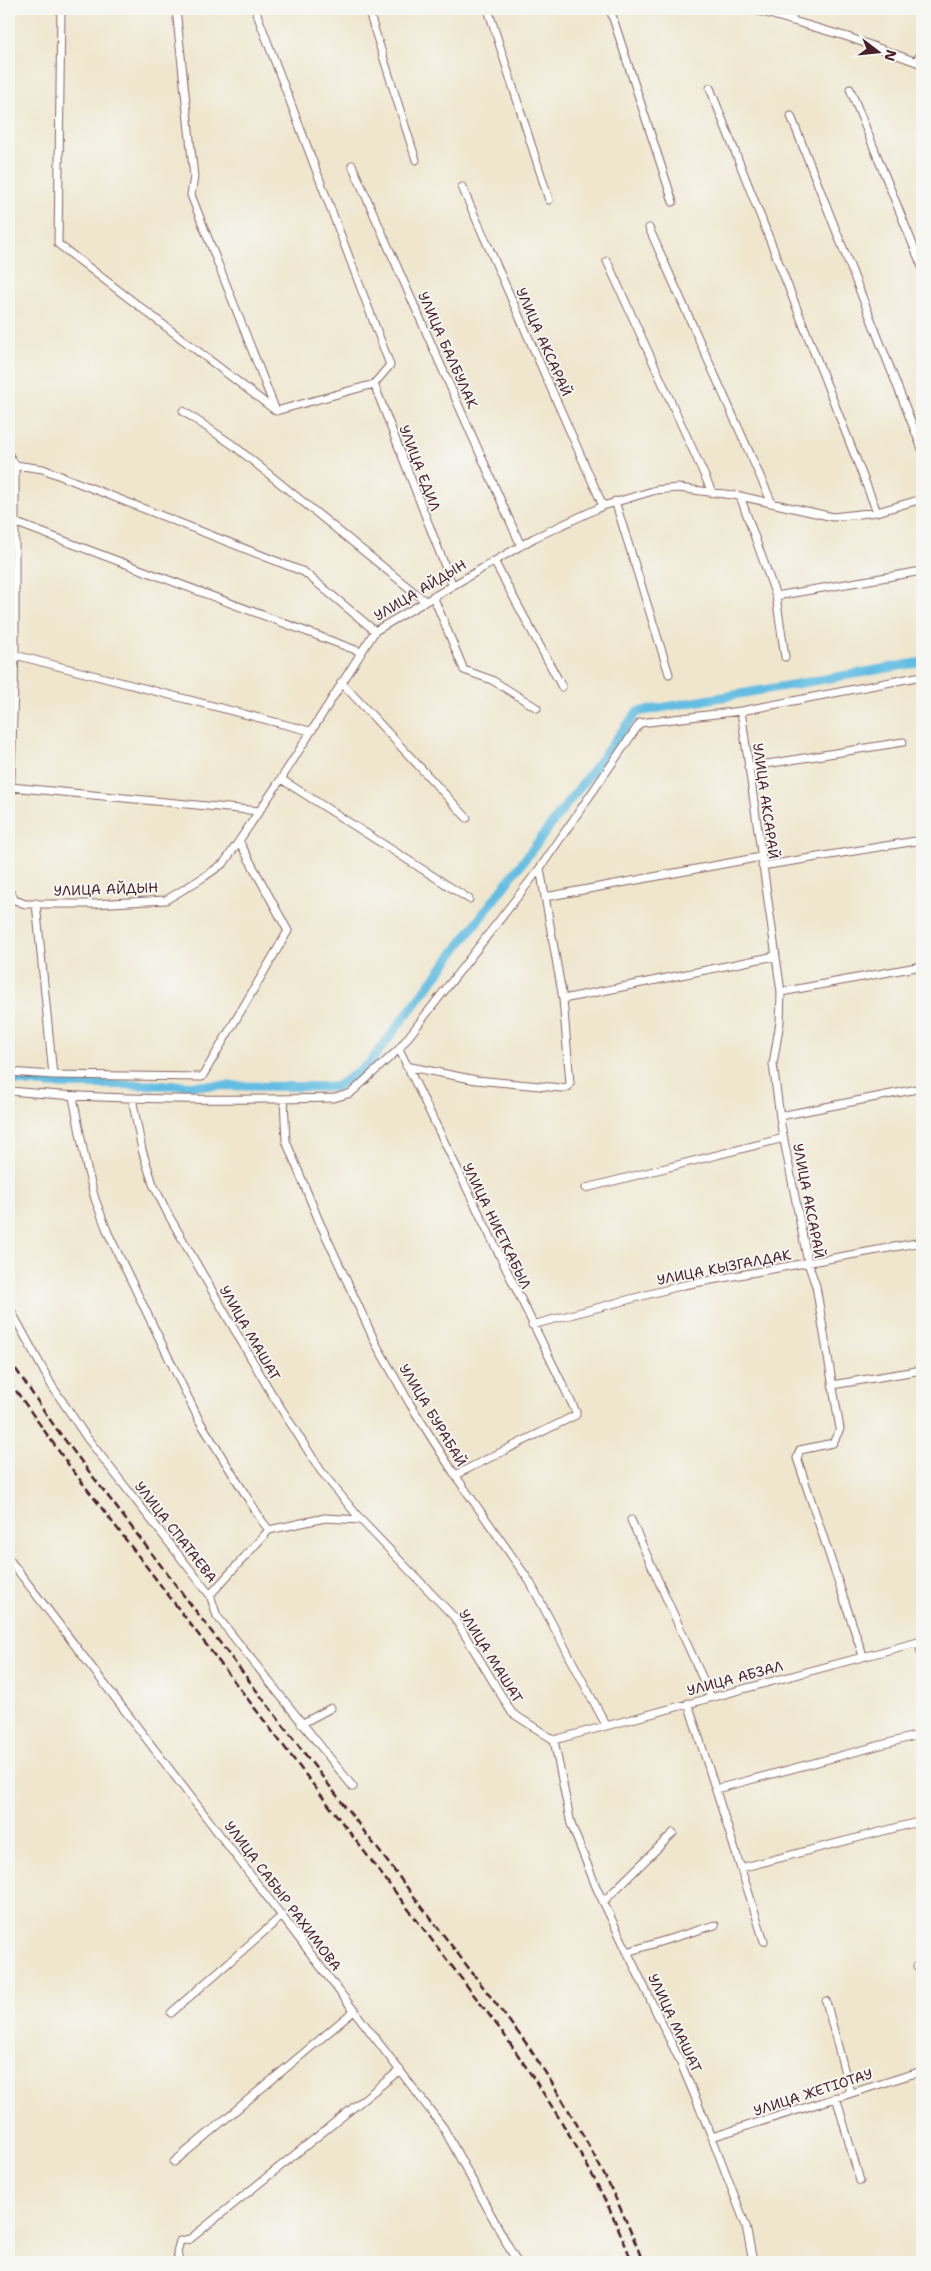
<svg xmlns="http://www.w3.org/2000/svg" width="931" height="2271" viewBox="0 0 931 2271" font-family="'Shantell Sans',sans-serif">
	<rect width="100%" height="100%" fill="#f6f6f2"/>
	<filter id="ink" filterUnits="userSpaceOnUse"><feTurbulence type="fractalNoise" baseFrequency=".02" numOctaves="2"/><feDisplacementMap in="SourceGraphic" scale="10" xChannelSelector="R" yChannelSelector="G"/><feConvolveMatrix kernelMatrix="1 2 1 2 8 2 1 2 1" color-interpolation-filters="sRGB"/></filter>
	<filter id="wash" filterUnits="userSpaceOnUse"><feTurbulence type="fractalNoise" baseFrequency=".0096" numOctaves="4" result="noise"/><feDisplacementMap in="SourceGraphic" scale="20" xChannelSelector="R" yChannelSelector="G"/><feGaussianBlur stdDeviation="1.12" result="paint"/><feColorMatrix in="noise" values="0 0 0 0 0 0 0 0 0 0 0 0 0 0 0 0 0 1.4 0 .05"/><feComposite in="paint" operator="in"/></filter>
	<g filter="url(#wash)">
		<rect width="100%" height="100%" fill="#efe6cd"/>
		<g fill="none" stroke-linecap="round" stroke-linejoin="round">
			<path stroke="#64bde2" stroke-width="9" d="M 9,1080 L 49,1084 L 336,1087 L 368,1065 L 637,712 L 922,662"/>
		</g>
	</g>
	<g filter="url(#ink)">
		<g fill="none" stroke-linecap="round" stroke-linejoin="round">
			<defs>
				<path id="minor" d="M 61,9 L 58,244 L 276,411
					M 176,9 L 194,177 L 191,195 L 276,411 L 374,384
					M 255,9 L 390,365 L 374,384 L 452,584
					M 368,9 L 416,160
					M 488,9 L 549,200
					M 610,9 L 673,202
					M 752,9 L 848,37 L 922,64
					M 9,11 L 10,9
					M 792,21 L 793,9
					M 916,61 L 922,53
					M 710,88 L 877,512
					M 850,89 L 922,267
					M 791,116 L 922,449
					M 352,165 L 521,546
					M 462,187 L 603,506
					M 649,228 L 772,503
					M 607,261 L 712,492
					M 183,411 L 233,445 L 425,601
					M 9,455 L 15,465 L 15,655 L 9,836
					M 15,465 L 43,469 L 304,572 L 375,631
					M 740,496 L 776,596 L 785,657
					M 615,501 L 669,674
					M 14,522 L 361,652
					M 494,561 L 562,687
					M 433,596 L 464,670 L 492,680 L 537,708
					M 776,596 L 922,571
					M 15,655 L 310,731
					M 341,682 L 467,818
					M 741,711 L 781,992 L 780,1022 L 773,1064 L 781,1125 L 808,1263 L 816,1286 L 840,1429 L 833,1443 L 800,1450 L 797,1458 L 863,1656
					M 748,767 L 903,742
					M 281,779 L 469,899
					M 10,787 L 259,811
					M 762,866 L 922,840
					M 9,891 L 15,900 L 25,904 L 93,904 L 166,900 L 204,877 L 224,863 L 281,779 L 375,631 L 534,538 L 603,506 L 656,490 L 678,488 L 740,496 L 833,517 L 877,512 L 922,499
					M 545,897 L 761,857
					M 36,903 L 53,1075
					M 781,992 L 922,966
					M 563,999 L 775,956
					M 399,1049 L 576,1412 L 576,1415 L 455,1475
					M 406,1066 L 476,1080 L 561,1088 L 568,1087 L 570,1083 L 563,999 L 540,868
					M 9,1072 L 53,1075 L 202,1077 L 288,931 L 239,841
					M 9,1091 C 117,1101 225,1100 334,1098 L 351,1093 L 399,1049 L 540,868 L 640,723 L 741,711 L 922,676
					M 73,1097 L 86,1164 L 95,1199 L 108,1233 L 199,1420 L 262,1521 L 269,1530 L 325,1518 L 361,1520
					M 132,1098 L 142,1150 L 153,1184 L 169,1216 L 270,1391 L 321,1471 L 361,1520 L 454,1617 L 512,1713 L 554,1740 L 571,1824 L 597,1889 L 679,2059 L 712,2137 L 746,2226 L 753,2262
					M 284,1099 L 286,1141 L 319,1221 L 376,1344 L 410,1404 L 455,1475 L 530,1582 L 606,1725
					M 780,1116 L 922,1088
					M 586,1188 L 784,1138
					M 9,1307 L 52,1386 L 87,1438 L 210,1595 L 217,1616 L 353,1787
					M 532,1325 L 684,1285 L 922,1242
					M 832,1385 L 922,1370
					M 631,1520 L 711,1697
					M 9,1559 L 443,2127 L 517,2262
					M 210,1595 L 269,1530
					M 918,1642 L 922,1655
					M 688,1703 L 764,1941
					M 301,1724 L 331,1708
					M 554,1740 L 922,1641
					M 716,1789 L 922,1734
					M 741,1868 L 922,1821
					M 603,1902 L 673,1833
					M 627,1952 L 715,1925
					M 917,1966 L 922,1965
					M 826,2001 L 850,2092
					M 171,2013 L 283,1915
					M 836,2097 L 860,2181
					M 712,2137 L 922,2071
					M 174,2162 L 355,2010
					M 179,2262 L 177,2252 L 180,2241 L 190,2239 L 400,2070
					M 913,2262 L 922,2259"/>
			</defs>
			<use href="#minor" stroke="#846564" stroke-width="9"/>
			<use href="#minor" stroke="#fff" stroke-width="7"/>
			<path stroke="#4a1f2b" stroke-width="2.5" stroke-dasharray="8 4" stroke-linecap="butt" d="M 9,1359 L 55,1427 L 526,2043 C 573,2113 613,2184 643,2262
				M 9,1381 L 68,1464 L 503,2033 C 553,2106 601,2179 632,2262"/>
		</g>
	</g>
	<g text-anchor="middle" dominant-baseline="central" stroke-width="4" stroke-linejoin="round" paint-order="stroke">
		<g font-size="14" fill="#4a1f2b" stroke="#f6f6f2">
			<text transform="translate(544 342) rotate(66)">УЛИЦА АКСАРАЙ</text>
			<text transform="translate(448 350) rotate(66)">УЛИЦА БАЛБУЛАК</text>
			<text transform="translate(420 468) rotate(69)">УЛИЦА ЕДИЛ</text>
			<text transform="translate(420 590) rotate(-31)">УЛИЦА АЙДЫН</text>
			<text transform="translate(766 801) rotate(82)">УЛИЦА АКСАРАЙ</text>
			<text transform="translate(106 889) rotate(-2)">УЛИЦА АЙДЫН</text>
			<text transform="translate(809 1201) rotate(79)">УЛИЦА АКСАРАЙ</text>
			<text transform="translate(497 1226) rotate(64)">УЛИЦА НИЕТКАБЫЛ</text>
			<text transform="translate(724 1267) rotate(-11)">УЛИЦА КЫЗГАЛДАК</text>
			<text transform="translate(250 1333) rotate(60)">УЛИЦА МАШАТ</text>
			<text transform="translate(433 1415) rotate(59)">УЛИЦА БУРАБАЙ</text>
			<text transform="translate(176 1532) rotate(52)">УЛИЦА СПАТАЕВА</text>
			<text transform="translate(491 1656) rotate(58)">УЛИЦА МАШАТ</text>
			<text transform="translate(735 1678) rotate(-15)">УЛИЦА АБЗАЛ</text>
			<text transform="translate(283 1896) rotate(53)">УЛИЦА САБЫР РАХИМОВА</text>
			<text transform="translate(675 2023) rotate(65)">УЛИЦА МАШАТ</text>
			<text transform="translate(813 2092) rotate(-18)">УЛИЦА ЖЕТІОТАУ</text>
		</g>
	</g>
	<rect width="931" height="2271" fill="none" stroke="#f6f6f2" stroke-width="30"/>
	<g transform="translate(878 52) rotate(106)" stroke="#f6f6f2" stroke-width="4" paint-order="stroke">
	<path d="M0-4L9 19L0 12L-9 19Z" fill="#4a1f2b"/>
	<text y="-8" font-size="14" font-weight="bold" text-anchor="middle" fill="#4a1f2b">N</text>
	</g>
</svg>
